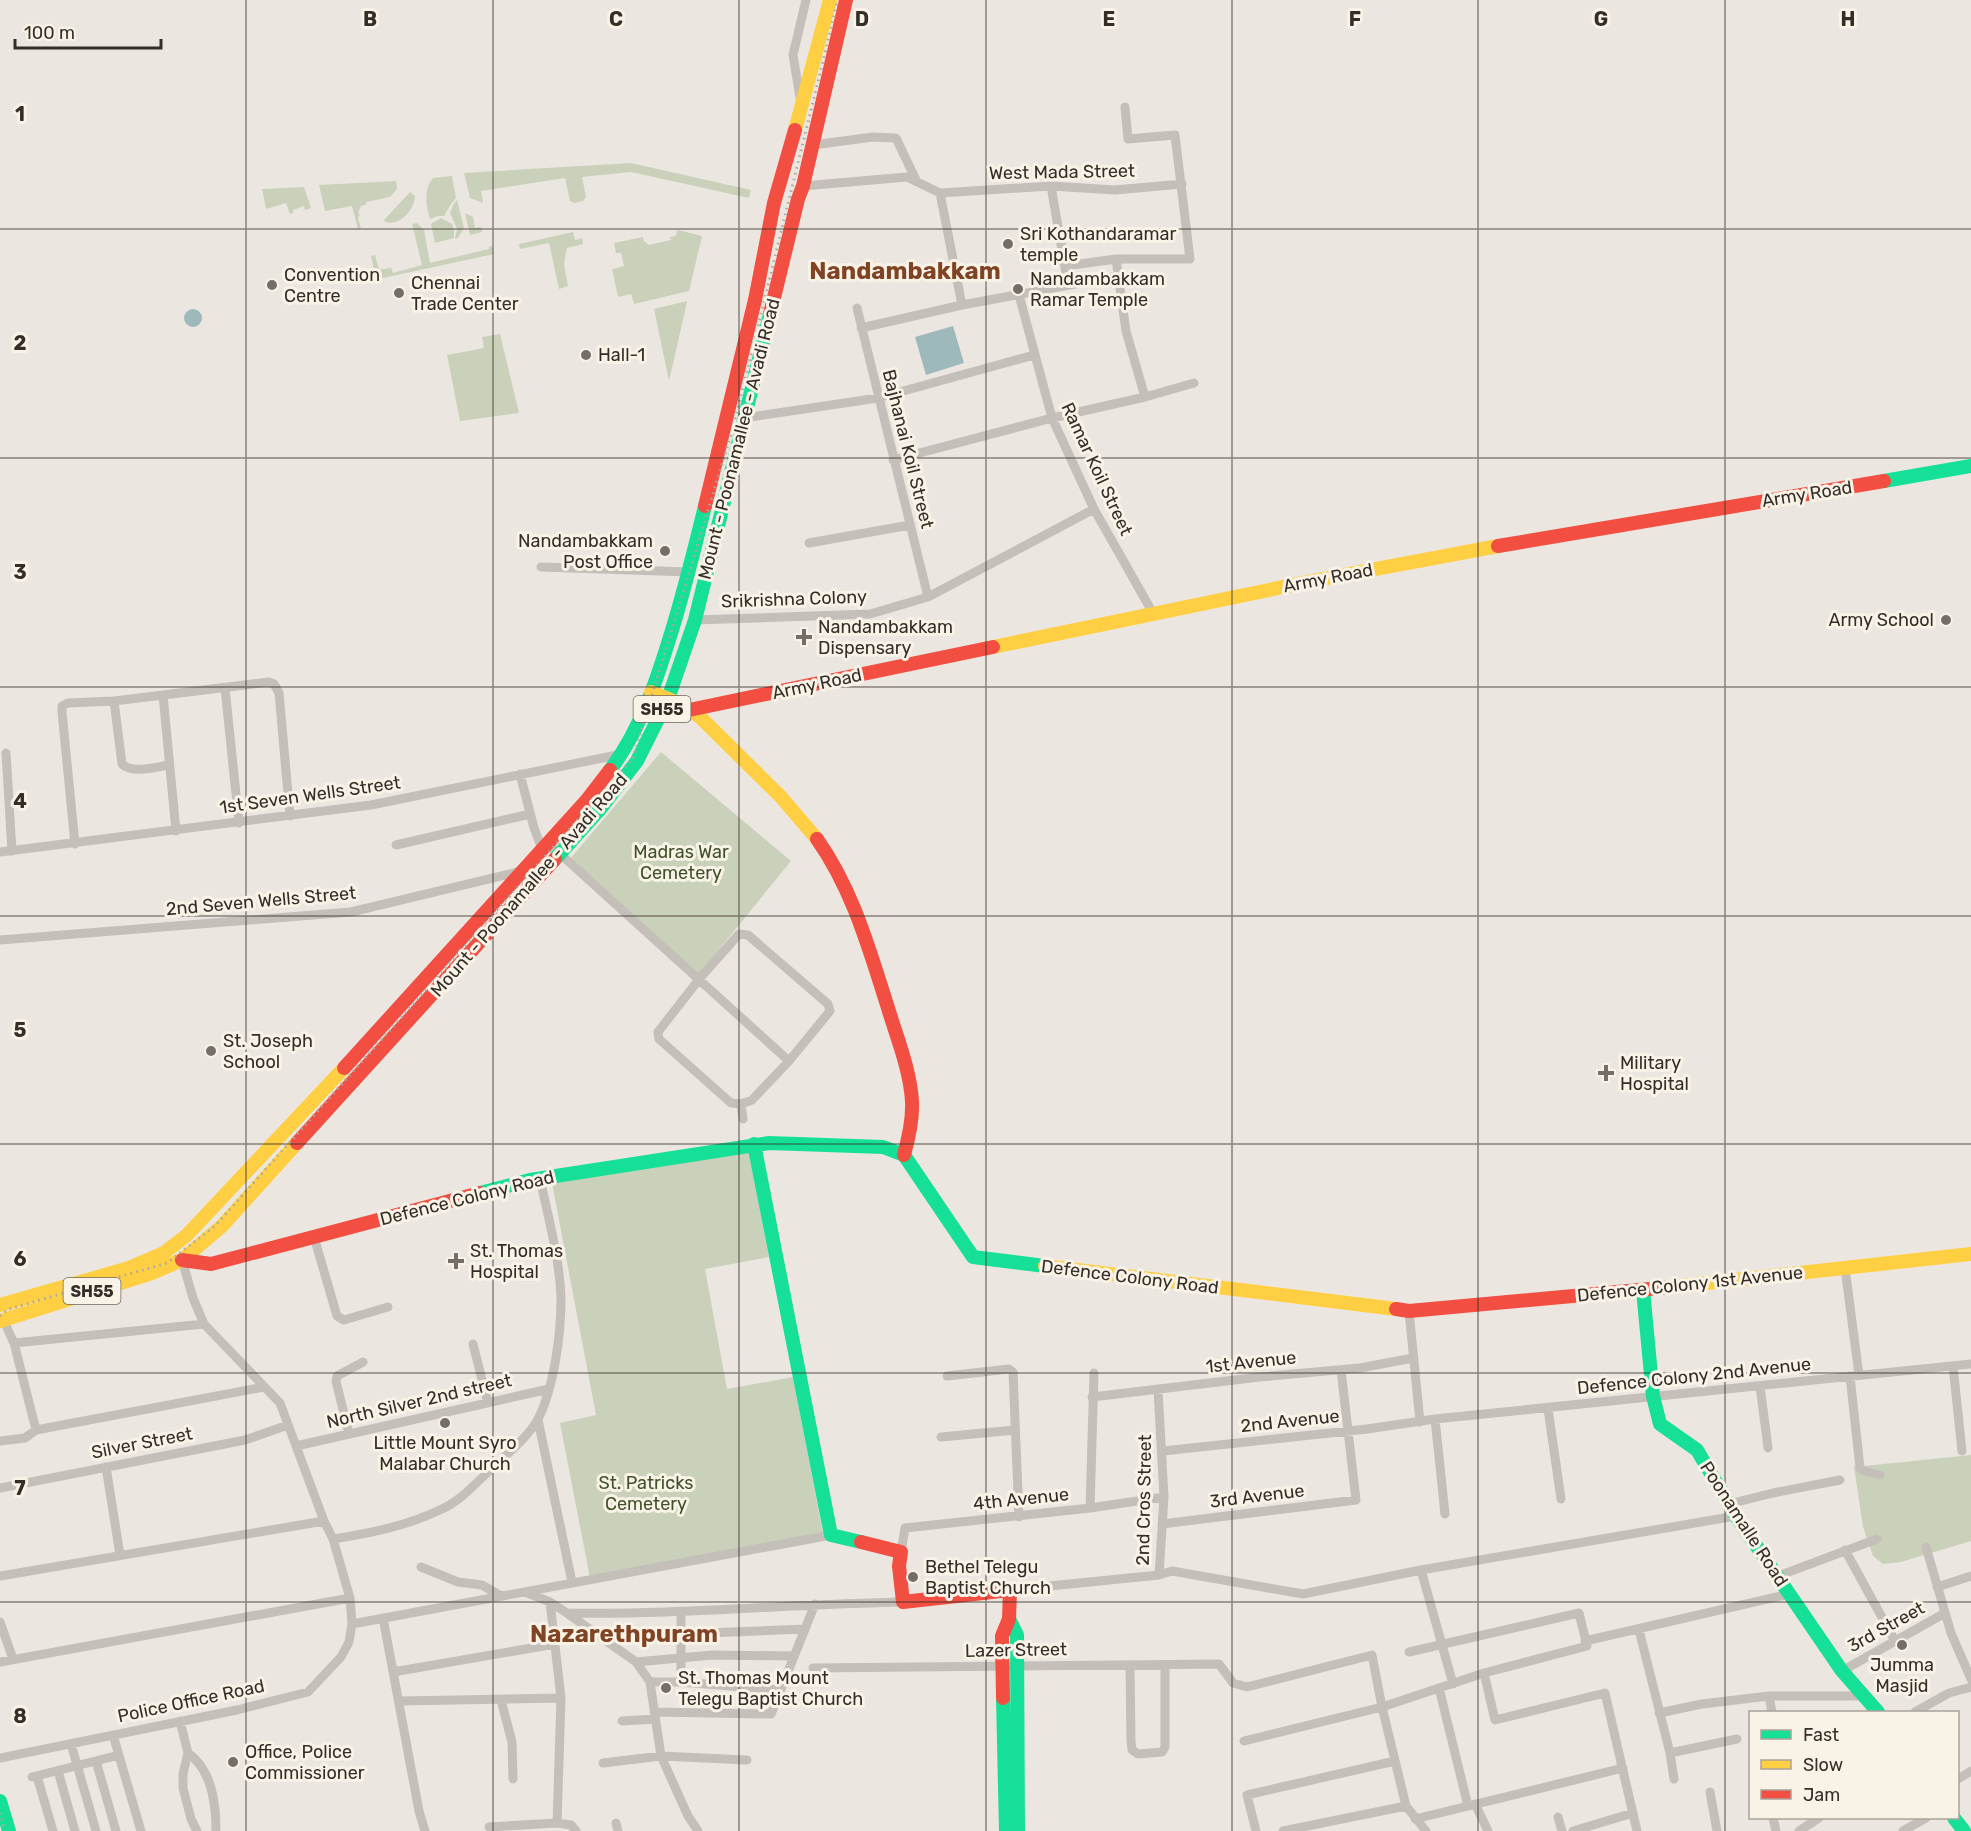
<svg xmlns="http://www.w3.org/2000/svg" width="1971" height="1831" viewBox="0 0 1971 1831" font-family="Rubik,sans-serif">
	<rect width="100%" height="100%" fill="#ebe7e0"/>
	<path fill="#cad1ba" d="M 631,163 L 751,190 L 749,198 L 631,172 L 582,177 L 586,197 L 583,201 L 574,203 L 570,201 L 565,178 L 481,191 L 483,203 L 470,198 L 464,173 Z
		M 452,176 L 456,198 L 451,204 L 444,216 L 438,216 L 430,219 C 426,205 423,191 433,178 Z
		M 396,181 L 397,189 L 390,197 L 366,202 L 366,205 L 361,206 L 358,213 L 360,214 L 358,218 L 361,228 L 358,229 L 352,206 L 325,211 L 319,185 Z
		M 304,187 L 311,208 L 305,210 L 304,206 L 293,210 L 293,213 L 290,214 L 286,203 L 266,209 L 262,189 Z
		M 410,192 L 415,196 C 414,210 401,226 385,222 L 384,220 Z
		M 457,200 L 464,228 L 458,238 L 455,239 L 457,229 L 450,213 L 453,205 Z
		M 465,213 L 473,217 L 475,228 L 481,227 L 482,232 L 470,235 Z
		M 441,218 L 452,224 L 454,230 L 454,238 L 435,243 L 431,224 Z
		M 417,223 L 424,230 L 430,263 L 489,249 L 489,247 L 492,246 L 494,254 L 383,278 L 375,274 L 371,256 L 375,255 L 379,270 L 391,268 L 393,273 L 422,265 L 412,224 Z
		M 678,230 L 702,236 L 689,291 L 634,304 L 631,294 L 618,297 L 612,269 L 624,266 L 621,253 L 616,253 L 614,243 L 643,237 L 644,242 L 646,242 L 648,245 L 671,240 L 670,237 L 675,236 Z
		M 573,232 L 575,240 L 582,238 L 583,244 L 567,248 L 564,264 L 568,286 L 559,289 L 549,243 L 520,249 L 519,244 Z
		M 687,301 L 687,302 L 669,381 L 654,309 Z
		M 500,334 L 519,413 L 460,421 L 447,355 L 484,348 L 482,337 Z
		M 661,752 L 791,861 L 699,974 L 569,860 Z
		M 749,1152 L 769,1257 L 705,1269 L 727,1389 L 793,1377 L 823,1533 L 590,1578 L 560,1423 L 596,1415 L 552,1183 Z
		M 1971,1455 L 1971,1541 L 1901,1562 L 1883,1564 L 1873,1556 L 1863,1527 L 1854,1467 Z"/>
	<path fill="#9db9bc" d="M184 318a9 9 0 1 1 18 0a9 9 0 1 1-18 0Z
		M 953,326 L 964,363 L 926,375 L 915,337 Z"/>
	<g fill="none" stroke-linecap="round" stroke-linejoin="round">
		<path stroke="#c4bfb9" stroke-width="9" d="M 801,103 L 793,55 L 806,0
			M 813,145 L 873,137 L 896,138 L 917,182
			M 803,186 L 907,177 L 940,193 L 1051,186 L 1115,190 L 1182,184
			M 1051,186 L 1068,285
			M 940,193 L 962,305
			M 1116,259 L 1126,331 L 1145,397
			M 1065,266 L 1116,259 L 1190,259 L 1175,135 L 1128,139 L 1125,107
			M 1019,295 L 1052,418 L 1094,509 L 1154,615
			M 857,308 L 928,597
			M 861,328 L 962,305 L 1118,276
			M 744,418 L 878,398 L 1034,355
			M 893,460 L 1052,418 L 1145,397 L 1194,383
			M 809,543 L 910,525
			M 541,567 L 689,572
			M 695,620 L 870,614 L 928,597 L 1094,509
			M 225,688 L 239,823
			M 163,695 L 176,831
			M 114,701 L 122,764 C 132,774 156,767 169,765
			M 6,753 L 12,851
			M 520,774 L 534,828 L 542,849
			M 548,843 L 789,1061 L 830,1011 L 828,1004 L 748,935 L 739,934 L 700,978 L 658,1032 L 659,1039 L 731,1103 L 741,1104 L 752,1100 L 789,1061
			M 75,844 L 62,712 L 62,706 L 68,703 L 114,701 L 269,682 L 274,684 L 279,693 L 290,816
			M 396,845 L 530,814
			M 0,852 L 371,805 L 622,754
			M 0,940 L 351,912 L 522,871
			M 741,1104 L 743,1119
			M 314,1237 L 337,1316 L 344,1320 L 388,1307
			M 1845,1268 L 1859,1375
			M 1409,1311 L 1420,1422
			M 3,1319 L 14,1343 L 36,1430
			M 14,1343 L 204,1324
			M 473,1344 L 488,1403
			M 1953,1366 L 1962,1451
			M 947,1376 L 1009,1369 L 1013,1372 L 1019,1517
			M 1850,1376 L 1860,1468 L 1864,1471 L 1880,1475
			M 1760,1386 L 1768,1448
			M 1158,1390 L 1164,1497 L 1159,1575
			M 1092,1397 L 1260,1377 L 1360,1368 L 1413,1358
			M 1548,1409 L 1561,1499
			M 1435,1419 L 1445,1514
			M 538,1420 L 572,1582
			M 349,1434 L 336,1381 L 337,1376 L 363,1362
			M 941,1437 L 1015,1430
			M 0,1441 L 25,1438 L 36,1430 L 264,1387
			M 296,1446 L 549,1389
			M 1163,1451 L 1367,1429 L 1435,1419 L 1971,1364
			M 106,1467 L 120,1555
			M 0,1488 L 245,1440 L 288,1425
			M 1729,1504 L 1773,1493 L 1840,1480
			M 1090,1508 L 1094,1373
			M 1162,1524 L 1356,1500 L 1341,1370
			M 333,1539 C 371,1533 407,1526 442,1509 C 460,1501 474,1485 488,1472 C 503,1457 528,1438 538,1419 C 554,1388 561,1334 561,1299 C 560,1260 548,1217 540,1178
			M 1926,1547 L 1951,1633 L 1971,1679
			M 1845,1550 L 1895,1641
			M 901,1552 L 905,1528 L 1090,1508 L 1164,1497
			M 421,1567 L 458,1582 L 482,1585 L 501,1596
			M 1421,1570 L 1453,1684
			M 0,1576 L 324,1521
			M 1778,1576 L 1877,1539
			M 1937,1587 L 1971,1576
			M 1010,1590 L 1159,1575 L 1172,1571 L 1303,1594 L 1421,1570 L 1736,1516
			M 525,1592 L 550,1602 L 567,1613 L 636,1662 L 650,1682 L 661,1756 L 688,1816 L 698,1831
			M 550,1602 L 561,1698 L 557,1823
			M 681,1612 L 681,1682
			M 567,1613 C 679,1615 791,1604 903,1602
			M 383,1618 L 419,1811 L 425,1831
			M 0,1622 L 13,1659
			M 352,1624 L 831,1535
			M 1639,1630 L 1670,1753 L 1737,1739
			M 682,1634 L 805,1629
			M 1585,1641 L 1789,1594
			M 0,1662 L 350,1598
			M 636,1662 L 712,1655 L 794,1656
			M 1130,1666 L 1131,1741 L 1132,1750 L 1138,1754 L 1162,1752 L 1165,1747 L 1165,1665
			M 813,1668 L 1219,1664 L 1233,1683 L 1247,1687 L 1372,1655 L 1382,1707 L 1406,1806 L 1426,1831
			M 1842,1671 L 1945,1613
			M 393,1672 L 555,1644
			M 1484,1673 L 1495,1720 L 1605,1693 L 1637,1831
			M 650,1682 L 681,1682 L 781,1690
			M 1439,1688 L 1468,1806
			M 1769,1696 L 1772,1712
			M 501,1700 L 512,1742 L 513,1779
			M 399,1701 L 561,1698
			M 655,1712 L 771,1714 L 815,1604
			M 1915,1712 L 1949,1693 L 1971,1687
			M 1659,1713 L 1702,1704 L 1769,1696 L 1863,1696
			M 180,1721 L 188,1753 L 183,1774 L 183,1788 L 191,1819 L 197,1831
			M 622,1721 L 655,1719
			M 113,1735 L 141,1831
			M 1244,1741 L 1382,1707 L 1484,1673 L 1587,1646 L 1579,1613 L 1409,1652
			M 71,1744 L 96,1831
			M 188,1753 C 212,1770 216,1803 216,1831
			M 1670,1753 L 1674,1779
			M 0,1758 L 237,1710 L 308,1692 L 341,1657 L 349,1642 L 352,1624 L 350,1598 L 333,1539 L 324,1521 L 280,1403 L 204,1324 L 193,1298 L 182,1260
			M 96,1761 L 116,1831
			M 603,1763 L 661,1756 L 747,1760
			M 58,1771 L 75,1831
			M 37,1776 L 53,1831
			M 32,1777 L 119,1755
			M 1958,1779 L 1971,1771
			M 1710,1792 L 1717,1831
			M 1475,1804 L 1488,1831
			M 1558,1817 L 1562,1831
			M 1773,1818 L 1776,1831
			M 1415,1819 L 1623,1768
			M 616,1823 L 618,1831
			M 489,1827 L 557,1823 L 571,1825 L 576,1831
			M 1256,1831 L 1247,1795 L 1395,1761
			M 1283,1831 L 1406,1806
			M 1573,1831 L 1633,1813
			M 1799,1831 L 1819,1818
			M 1903,1831 L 1926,1818"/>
		<path stroke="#16e098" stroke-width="14" d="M 1884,481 L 1971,466
			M 610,770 C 642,728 658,676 673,627 C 685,587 695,547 705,506
			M 555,859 L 601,808 L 637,761 L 668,699 L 695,620 L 770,314
			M 754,1144 L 831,1535 L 861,1542
			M 480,1193 L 530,1180 L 769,1143 L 883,1147 L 904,1155 L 973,1257 L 1045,1266
			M 1643,1290 L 1653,1396 L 1660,1424 L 1697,1450 L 1736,1516 L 1842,1671 L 1878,1712
			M 1009,1619 L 1017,1635 L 1018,1831
			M 1003,1698 L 1006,1831
			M 0,1801 L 9,1831
			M 1954,1818 L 1964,1831"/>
		<path stroke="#ffcf43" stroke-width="14" d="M 795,130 L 830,0
			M 993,647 L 1317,580 L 1498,546
			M 651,692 L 681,704 L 700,717 L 781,797 L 817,839
			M 1045,1266 L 1396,1309
			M 1671,1287 L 1971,1254
			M 0,1305 L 129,1268 L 164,1253 L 187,1235 L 344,1068
			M 0,1321 L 152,1273 L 182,1260 L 222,1226 L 297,1143"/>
		<path stroke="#f24e42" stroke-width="14" d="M 770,314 L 798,199 L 803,186 L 846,0
			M 705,506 L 755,300 L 774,203 L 795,130
			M 1498,546 L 1884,481
			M 689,710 L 993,647
			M 817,839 C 853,890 869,949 888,1008 C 897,1038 910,1069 912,1101 C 913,1120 909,1137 904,1155
			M 344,1068 L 586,801 L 610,770
			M 297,1143 L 555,859
			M 182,1260 L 211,1264 L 480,1193
			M 1396,1309 L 1409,1311 L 1671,1287
			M 861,1542 L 901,1552 L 899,1566 L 903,1602 L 1010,1590 L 1009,1619 L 1002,1636 L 1003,1698"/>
		<path stroke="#aca8a3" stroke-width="3" stroke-dasharray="1.5 4.5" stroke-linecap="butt" d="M 0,1316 L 9,1309 L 167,1263 L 215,1226 L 633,758 L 733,428 L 838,0
			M 0,1813 L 5,1831"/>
	</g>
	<path fill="none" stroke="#352d27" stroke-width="1.5" stroke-opacity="0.55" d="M 246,0 L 246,1831M 493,0 L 493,1831M 739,0 L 739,1831M 986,0 L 986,1831M 1232,0 L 1232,1831M 1478,0 L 1478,1831M 1725,0 L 1725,1831M 0,229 L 1971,229M 0,458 L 1971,458M 0,687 L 1971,687M 0,916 L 1971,916M 0,1144 L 1971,1144M 0,1373 L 1971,1373M 0,1602 L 1971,1602"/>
	<g fill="#756e68" stroke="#f8f2e7" stroke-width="2">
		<circle cx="1008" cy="244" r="6"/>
		<circle cx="272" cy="285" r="6"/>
		<circle cx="1018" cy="289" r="6"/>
		<circle cx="399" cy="293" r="6"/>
		<circle cx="586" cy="355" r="6"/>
		<circle cx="665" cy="551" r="6"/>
		<circle cx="1946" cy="620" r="6"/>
		<path d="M801 628h6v6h6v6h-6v6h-6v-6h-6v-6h6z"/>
		<circle cx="211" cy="1051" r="6"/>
		<path d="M1603 1064h6v6h6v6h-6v6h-6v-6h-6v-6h6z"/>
		<path d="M453 1252h6v6h6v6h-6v6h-6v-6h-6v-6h6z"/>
		<circle cx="445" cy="1423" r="6"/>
		<circle cx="913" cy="1577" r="6"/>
		<circle cx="1902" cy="1645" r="6"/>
		<circle cx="666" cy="1688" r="6"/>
		<circle cx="233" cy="1762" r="6"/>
	</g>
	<g text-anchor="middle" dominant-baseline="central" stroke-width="6" stroke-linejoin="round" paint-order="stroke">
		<g fill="#f8f2e7" stroke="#706861" stroke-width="1.5">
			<rect x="633.5" y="696" width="57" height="26" rx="4.5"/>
			<rect x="63.5" y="1278" width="57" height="26" rx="4.5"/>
		</g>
		<g font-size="16" font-weight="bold" fill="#352d27">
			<text x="662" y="709">SH55</text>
			<text x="92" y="1291">SH55</text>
		</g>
		<g font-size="18" fill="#352d27" stroke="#f8f2e7">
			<text transform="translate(1062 172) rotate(-1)">West Mada Street</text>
			<text transform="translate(739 439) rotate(-76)">Mount - Poonamallee - Avadi Road</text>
			<text transform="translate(908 449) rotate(76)">Bajhanai Koil Street</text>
			<text transform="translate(1097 469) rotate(65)">Ramar Koil Street</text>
			<text transform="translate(1807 494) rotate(-9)">Army Road</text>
			<text transform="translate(1328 578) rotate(-11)">Army Road</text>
			<text transform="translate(794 599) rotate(-2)">Srikrishna Colony</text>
			<text transform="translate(817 684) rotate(-12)">Army Road</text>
			<text transform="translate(310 795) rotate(-8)">1st Seven Wells Street</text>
			<text transform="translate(529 885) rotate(-49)">Mount - Poonamallee - Avadi Road</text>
			<text transform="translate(261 901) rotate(-5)">2nd Seven Wells Street</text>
			<text transform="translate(467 1198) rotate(-14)">Defence Colony Road</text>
			<text transform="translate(1130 1277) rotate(7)">Defence Colony Road</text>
			<text transform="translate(1690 1284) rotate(-6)">Defence Colony 1st Avenue</text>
			<text transform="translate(1251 1362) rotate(-6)">1st Avenue</text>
			<text transform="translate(1694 1376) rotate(-6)">Defence Colony 2nd Avenue</text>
			<text transform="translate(419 1401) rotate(-13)">North Silver 2nd street</text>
			<text transform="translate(1290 1421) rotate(-6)">2nd Avenue</text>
			<text transform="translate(142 1443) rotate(-11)">Silver Street</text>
			<text transform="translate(1257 1496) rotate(-7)">3rd Avenue</text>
			<text transform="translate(1021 1499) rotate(-6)">4th Avenue</text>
			<text transform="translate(1144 1500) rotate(-89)">2nd Cros Street</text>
			<text transform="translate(1744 1524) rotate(57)">Poonamalle Road</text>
			<text transform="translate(1886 1627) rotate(-29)">3rd Street</text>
			<text transform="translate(1016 1650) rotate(-1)">Lazer Street</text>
			<text transform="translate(191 1701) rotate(-12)">Police Office Road</text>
		</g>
		<g font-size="18" fill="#352d27" stroke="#f8f2e7" text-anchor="start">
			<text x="1020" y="234">Sri Kothandaramar<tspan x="1020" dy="21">temple</tspan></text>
			<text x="284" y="275">Convention<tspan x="284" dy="21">Centre</tspan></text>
			<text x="1030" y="279">Nandambakkam<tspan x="1030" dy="21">Ramar Temple</tspan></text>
			<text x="411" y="283">Chennai<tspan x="411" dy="21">Trade Center</tspan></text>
			<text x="598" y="355">Hall-1</text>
			<text x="653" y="541" text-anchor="end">Nandambakkam<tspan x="653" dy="21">Post Office</tspan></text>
			<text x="1934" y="620" text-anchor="end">Army School</text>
			<text x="818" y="627">Nandambakkam<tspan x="818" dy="21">Dispensary</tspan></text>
			<text x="223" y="1041">St. Joseph<tspan x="223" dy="21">School</tspan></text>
			<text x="1620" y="1063">Military<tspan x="1620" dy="21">Hospital</tspan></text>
			<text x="470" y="1251">St. Thomas<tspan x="470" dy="21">Hospital</tspan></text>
			<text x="445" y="1443" text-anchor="middle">Little Mount Syro<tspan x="445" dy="21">Malabar Church</tspan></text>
			<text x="925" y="1567">Bethel Telegu<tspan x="925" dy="21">Baptist Church</tspan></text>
			<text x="1902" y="1665" text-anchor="middle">Jumma<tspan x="1902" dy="21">Masjid</tspan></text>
			<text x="678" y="1678">St. Thomas Mount<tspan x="678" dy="21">Telegu Baptist Church</tspan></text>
			<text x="245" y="1752">Office, Police<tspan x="245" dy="21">Commissioner</tspan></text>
		</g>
		<g font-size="18" fill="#40522c" stroke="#f8f2e7">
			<text x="681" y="852">Madras War<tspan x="681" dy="21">Cemetery</tspan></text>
			<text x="646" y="1483">St. Patricks<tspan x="646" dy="21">Cemetery</tspan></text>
		</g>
		<g font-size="24" font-weight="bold" fill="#804424" stroke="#f8f2e7">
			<text x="905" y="271">Nandambakkam</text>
			<text x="624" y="1634">Nazarethpuram</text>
		</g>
	</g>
	<g font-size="20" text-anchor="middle" font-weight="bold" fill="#352d27" stroke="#f8f2e7" stroke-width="6" stroke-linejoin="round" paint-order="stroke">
		<text x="370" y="26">B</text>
		<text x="616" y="26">C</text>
		<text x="862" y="26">D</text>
		<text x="1109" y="26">E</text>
		<text x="1355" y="26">F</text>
		<text x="1601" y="26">G</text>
		<text x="1848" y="26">H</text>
		<text x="20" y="121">1</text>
		<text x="20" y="350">2</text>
		<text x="20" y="579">3</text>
		<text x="20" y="808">4</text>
		<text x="20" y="1037">5</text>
		<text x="20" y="1266">6</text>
		<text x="20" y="1495">7</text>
		<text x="20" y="1723">8</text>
	</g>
	<rect x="1749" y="1711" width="210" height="108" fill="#f8f2e7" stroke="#aaa39a" stroke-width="1.5"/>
	<rect x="1761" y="1730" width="30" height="9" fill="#16e098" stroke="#aaa39a" stroke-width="1.5"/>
	<text x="1803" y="1741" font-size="18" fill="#352d27">Fast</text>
	<rect x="1761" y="1760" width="30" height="9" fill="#ffcf43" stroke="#aaa39a" stroke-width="1.5"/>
	<text x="1803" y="1771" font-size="18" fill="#352d27">Slow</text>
	<rect x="1761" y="1790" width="30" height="9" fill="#f24e42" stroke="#aaa39a" stroke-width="1.5"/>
	<text x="1803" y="1801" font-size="18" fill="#352d27">Jam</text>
	<path d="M15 39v9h146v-9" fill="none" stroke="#352d27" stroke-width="3"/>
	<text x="24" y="39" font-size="18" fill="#352d27" stroke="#f8f2e7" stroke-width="4.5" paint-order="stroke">100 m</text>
</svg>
